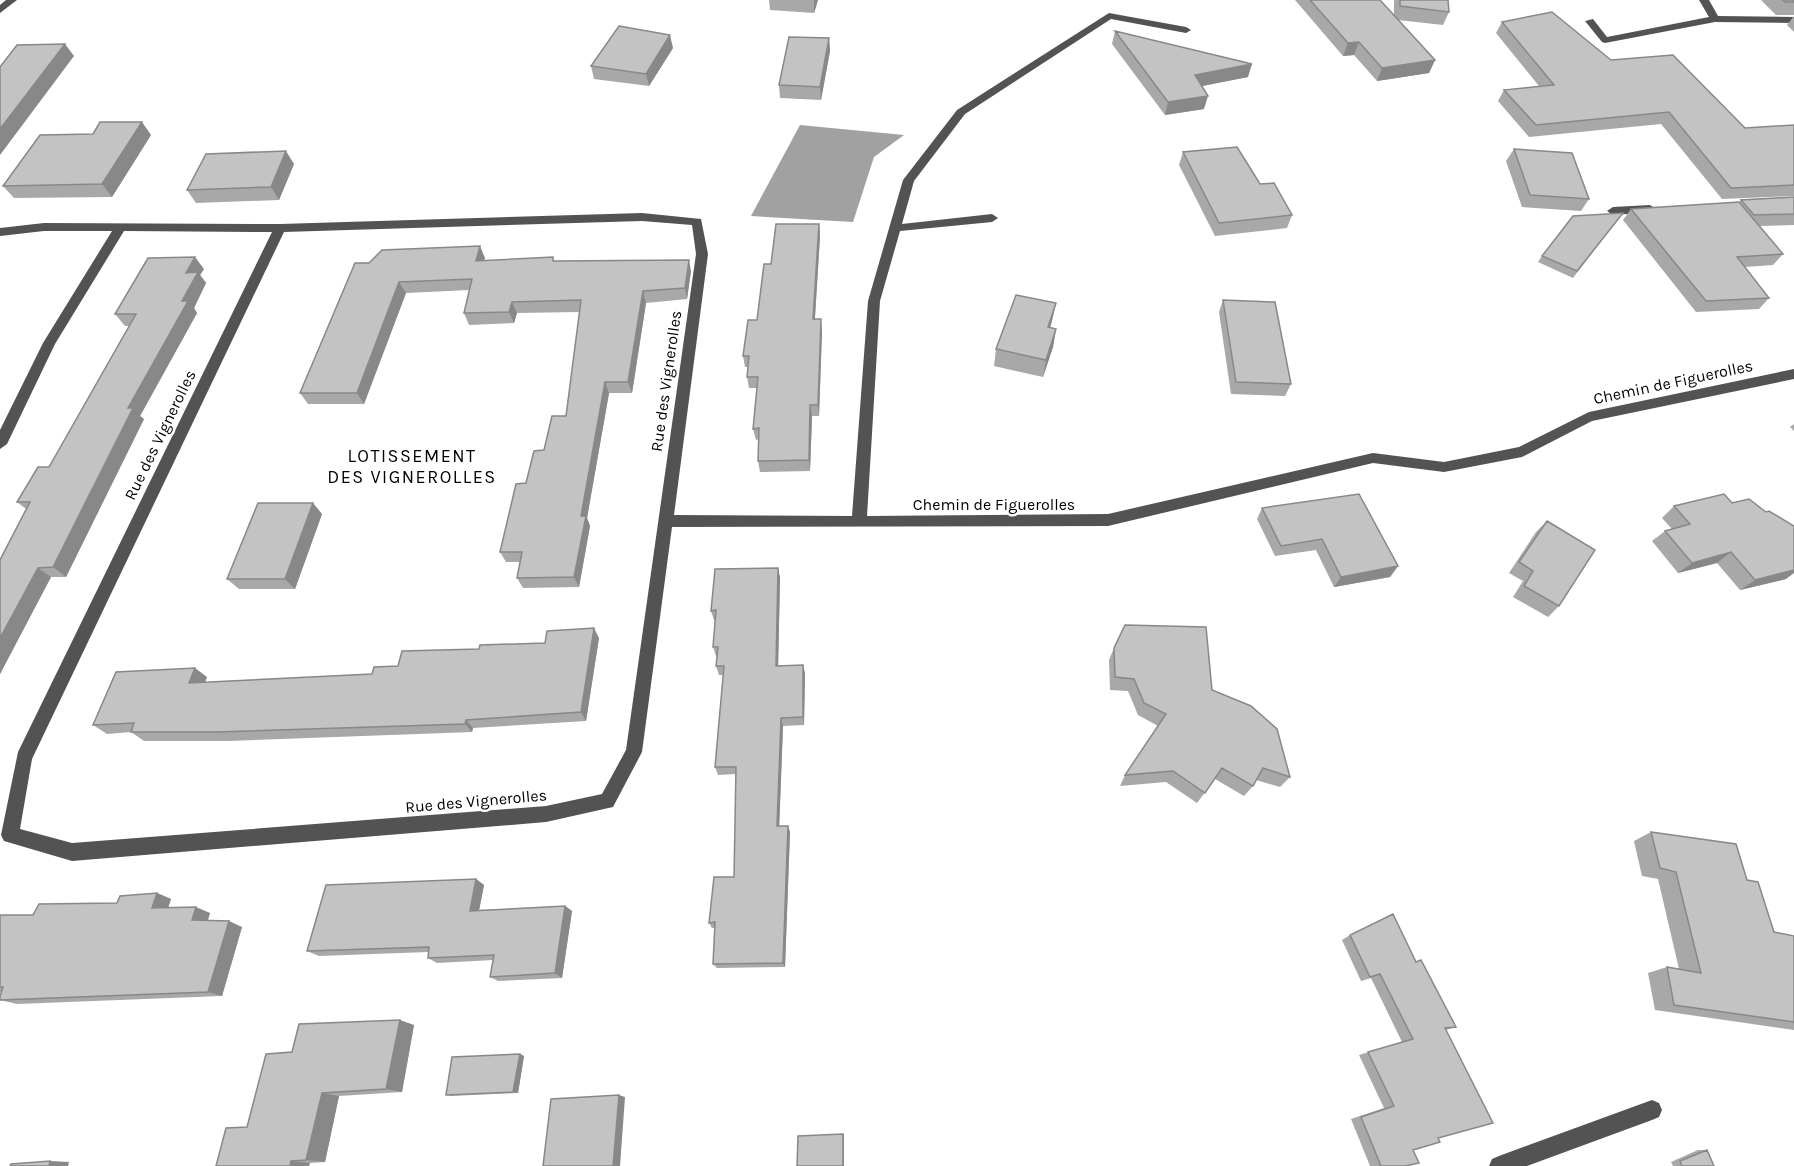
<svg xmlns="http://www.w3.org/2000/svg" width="1794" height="1166" viewBox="0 0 1794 1166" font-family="Karla,sans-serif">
	<rect width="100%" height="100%" fill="#fff"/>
	<path fill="#a1a1a1" d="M 800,125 L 904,135 L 874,157 L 853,222 L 751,216 Z"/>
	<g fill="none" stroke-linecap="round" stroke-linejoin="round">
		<path fill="#535353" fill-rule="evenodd" d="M 6,0 L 17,0 L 0,13 L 0,5 Z
			M 1699,0 L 1709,0 L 1718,16 L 1794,17 L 1794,23 L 1715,22 L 1605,43 L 1602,42 L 1585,21 L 1593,19 L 1607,37 L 1709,17 Z
			M 1109,13 L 1186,27 L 1191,30 L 1186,33 L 1111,19 L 965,114 L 914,181 L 902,224 L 992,214 L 998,218 L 992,222 L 900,231 L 880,301 L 867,516 L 1108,514 L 1373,453 L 1444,462 L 1519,447 L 1589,412 L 1794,369 L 1794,379 L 1592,421 L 1522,457 L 1444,472 L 1373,463 L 1108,526 L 672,527 L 642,752 L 613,807 L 546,822 L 72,861 L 4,841 L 1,835 L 18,752 L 272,232 L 124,231 L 55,344 L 7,444 L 0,449 L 0,430 L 43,343 L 112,231 L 44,231 L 0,236 L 0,228 L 44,223 L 280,224 L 642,213 L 701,219 L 708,254 L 674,515 L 852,516 L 868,301 L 903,180 L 957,110 ZM 642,221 L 692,225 L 696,254 L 626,750 L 602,794 L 546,806 L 72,843 L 20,829 L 32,759 L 284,232 Z
			M 1650,205 L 1656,209 L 1654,212 L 1613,215 L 1607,211 L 1613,207 Z
			M 1652,1100 L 1659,1103 L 1662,1110 L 1659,1117 L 1652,1120 L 1527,1166 L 1489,1166 L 1492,1159 L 1499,1156 Z"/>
	</g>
	<path fill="#a8a8a8" d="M 769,0 L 818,0 L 814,13 L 770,10 Z
		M 1295,0 L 1380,0 L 1394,16 L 1394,0 L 1448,0 L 1449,12 L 1443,25 L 1398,20 L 1435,60 L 1429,73 L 1377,81 L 1354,55 L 1343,56 Z
		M 1761,0 L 1794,0 L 1794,15 L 1776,15 Z
		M 1794,16 L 1794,32 L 1787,25 Z
		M 1502,22 L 1611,60 L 1745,128 L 1794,125 L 1794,196 L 1722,199 L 1661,124 L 1529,137 L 1498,101 L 1504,90 L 1539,86 L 1496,33 Z
		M 1115,31 L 1248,77 L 1202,86 L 1204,109 L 1165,115 L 1112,44 Z
		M 829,38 L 830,51 L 821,100 L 780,98 L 779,85 Z
		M 673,48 L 649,86 L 594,79 L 591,66 Z
		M 151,135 L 112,197 L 14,198 L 3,186 Z
		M 1514,149 L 1589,199 L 1581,211 L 1522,207 L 1506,161 Z
		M 1183,152 L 1260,184 L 1292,215 L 1287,228 L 1215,236 L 1179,165 Z
		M 294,164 L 279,200 L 196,203 L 187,190 Z
		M 1794,197 L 1794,225 L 1760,226 L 1783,254 L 1773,265 L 1745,267 L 1769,298 L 1759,309 L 1696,312 L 1623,220 L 1631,209 L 1739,202 L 1741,200 Z
		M 1623,213 L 1573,278 L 1538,262 L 1542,256 Z
		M 819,224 L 820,236 L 815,319 L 822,331 L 819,416 L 812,416 L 810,471 L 760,472 L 758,461 L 759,439 L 756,440 L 753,429 L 757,388 L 749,388 L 747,377 L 748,367 L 745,367 L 743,356 L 757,320 L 771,264 Z
		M 485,258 L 484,260 L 555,261 L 691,271 L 687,299 L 646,303 L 632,393 L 609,393 L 587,518 L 590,526 L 579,587 L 523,588 L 517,578 L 520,562 L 506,562 L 500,552 L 526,483 L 544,450 L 566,416 L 580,312 L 517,313 L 514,323 L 469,325 L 464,313 L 469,290 L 406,293 L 364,404 L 308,404 L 300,393 L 355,263 Z
		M 204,269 L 200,275 L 206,283 L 194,308 L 197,313 L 140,416 L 144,419 L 66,577 L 51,577 L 0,674 L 0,560 L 26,509 L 17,502 L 49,467 L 129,326 L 125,326 L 115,314 Z
		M 1223,300 L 1291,384 L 1285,396 L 1231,394 L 1219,312 Z
		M 1056,303 L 1050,328 L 1056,329 L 1053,347 L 1043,377 L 994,366 L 996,349 Z
		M 1794,424 L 1794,431 L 1790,427 Z
		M 1674,506 L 1786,579 L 1740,590 L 1717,563 L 1678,573 L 1652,541 L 1665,531 L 1672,529 L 1662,518 Z
		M 1262,508 L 1398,566 L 1390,577 L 1334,587 L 1316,550 L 1275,556 L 1257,519 Z
		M 322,514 L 295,589 L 239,589 L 227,579 Z
		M 1547,521 L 1559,606 L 1548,617 L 1513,597 L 1523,581 L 1509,573 L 1536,532 Z
		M 778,568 L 780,578 L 778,665 L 805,673 L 804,725 L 783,726 L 779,826 L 790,832 L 785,967 L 717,968 L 713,964 L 715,928 L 712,928 L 709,923 L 734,877 L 736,774 L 718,775 L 715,767 L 723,675 L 719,675 L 716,666 L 717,656 L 716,656 L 713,647 L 715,620 L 714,620 L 711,611 Z
		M 599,638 L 586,721 L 473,728 L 472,732 L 228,741 L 144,741 L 131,732 L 107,734 L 93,725 L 207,677 L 205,682 L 372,674 L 398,666 L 479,649 Z
		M 1114,648 L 1212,690 L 1290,777 L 1280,787 L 1256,780 L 1253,786 L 1244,796 L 1215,779 L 1197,803 L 1166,782 L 1120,786 L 1125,775 L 1158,726 L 1138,715 L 1128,691 L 1110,690 L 1109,660 Z
		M 1651,832 L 1747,880 L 1774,932 L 1794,936 L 1794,1030 L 1655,1010 L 1648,973 L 1667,967 L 1679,969 L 1658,879 L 1642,876 L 1634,841 Z
		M 476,879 L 484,885 L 479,910 L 565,906 L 572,911 L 562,978 L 498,981 L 490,977 L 493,960 L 437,963 L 428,958 L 428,952 L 319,956 L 307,951 Z
		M 157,893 L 171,899 L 168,908 L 210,913 L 208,920 L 242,927 L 222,996 L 17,1004 L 0,1000 L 1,992 L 0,992 L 0,915 L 33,915 L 117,903 Z
		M 1350,935 L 1416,962 L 1456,1027 L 1446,1030 L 1438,1138 L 1413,1150 L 1405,1166 L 1370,1166 L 1351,1119 L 1384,1108 L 1359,1055 L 1402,1042 L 1371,978 L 1361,981 L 1342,940 Z
		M 414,1025 L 402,1092 L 339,1096 L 325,1162 L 310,1163 L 309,1166 L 216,1166 L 247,1127 L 292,1052 Z
		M 520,1054 L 524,1056 L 518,1093 L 451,1096 L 446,1095 Z
		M 1698,1150 L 1707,1150 L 1714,1166 L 1673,1166 L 1671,1162 Z"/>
	<path fill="#888" d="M 814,0 L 818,0 L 814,13 Z
		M 670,35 L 673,48 L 649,86 L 646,74 Z
		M 829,38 L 830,51 L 821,100 L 820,87 Z
		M 1359,42 L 1354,55 L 1343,56 L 1348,43 Z
		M 65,44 L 74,56 L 0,155 L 0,129 Z
		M 1435,60 L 1429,73 L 1377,81 L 1382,68 Z
		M 1252,64 L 1248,77 L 1192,88 L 1195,75 Z
		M 1208,96 L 1204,109 L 1165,115 L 1168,102 Z
		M 142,122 L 151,135 L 112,197 L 102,184 Z
		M 286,151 L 294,164 L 279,200 L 271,187 Z
		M 819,224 L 820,236 L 814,331 L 813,319 Z
		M 480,246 L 485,258 L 482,272 L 476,261 Z
		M 195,257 L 204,269 L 200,275 L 206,283 L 194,308 L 197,313 L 140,416 L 144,419 L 66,577 L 53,567 L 128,408 L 182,301 L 186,273 Z
		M 689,260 L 691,271 L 687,299 L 685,288 Z
		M 399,282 L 406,293 L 364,404 L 357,393 Z
		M 643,291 L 646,303 L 632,393 L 628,382 Z
		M 512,302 L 517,313 L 514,323 L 509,312 Z
		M 1056,303 L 1052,321 L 1045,345 L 1048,327 Z
		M 821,319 L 822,331 L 819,416 L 818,405 Z
		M 1056,329 L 1053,347 L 1043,377 L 1046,360 Z
		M 605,382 L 609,393 L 587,518 L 590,526 L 579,587 L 574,577 L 581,516 Z
		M 810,405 L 812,416 L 810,471 L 809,460 Z
		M 313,503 L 322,514 L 295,589 L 285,579 Z
		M 1731,552 L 1717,563 L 1678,573 L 1692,563 Z
		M 1398,566 L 1390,577 L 1334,587 L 1341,577 Z
		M 38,568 L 51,577 L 0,674 L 0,638 Z
		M 778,568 L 780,578 L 778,674 L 776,666 Z
		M 1794,570 L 1794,573 L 1786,579 L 1740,590 L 1755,580 Z
		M 594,628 L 599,638 L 586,721 L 581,712 Z
		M 803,665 L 805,673 L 804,725 L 803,717 Z
		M 195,668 L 207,677 L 201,692 L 189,683 Z
		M 781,718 L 783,726 L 779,833 L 777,826 Z
		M 466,720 L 473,728 L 472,732 L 465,724 Z
		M 788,826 L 790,832 L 785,967 L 783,963 Z
		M 476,879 L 484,885 L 478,916 L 470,911 Z
		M 157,893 L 171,899 L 166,914 L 152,908 Z
		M 565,906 L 572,911 L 562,978 L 555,973 Z
		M 196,907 L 210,913 L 206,925 L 192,920 Z
		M 229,921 L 242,927 L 222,996 L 208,992 Z
		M 400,1020 L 414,1025 L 402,1092 L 386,1089 Z
		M 520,1054 L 524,1056 L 518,1093 L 513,1092 Z
		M 322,1093 L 339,1096 L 325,1162 L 306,1160 Z
		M 619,1095 L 625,1097 L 620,1166 L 613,1166 Z
		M 843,1134 L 844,1135 L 844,1166 L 843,1166 Z
		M 50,1161 L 69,1162 L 68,1166 L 49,1166 Z
		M 291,1161 L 310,1163 L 309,1166 L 290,1166 Z"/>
	<path fill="#c3c3c3" stroke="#888" stroke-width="1.5" d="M 1310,0 L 1380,0 L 1435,60 L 1382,68 L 1359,42 L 1348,43 Z
		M 1400,0 L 1448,0 L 1449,12 L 1400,6 Z
		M 1783,0 L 1794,0 L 1794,2 L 1785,2 Z
		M 1552,12 L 1611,60 L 1673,55 L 1745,128 L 1794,125 L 1794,185 L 1731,188 L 1669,112 L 1536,125 L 1504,90 L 1554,85 L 1502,22 Z
		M 619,26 L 670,35 L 646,74 L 591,66 Z
		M 1115,31 L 1252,64 L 1195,75 L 1208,96 L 1168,102 Z
		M 789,37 L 829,38 L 820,87 L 779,85 Z
		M 65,44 L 0,129 L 0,67 L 17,45 Z
		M 100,122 L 142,122 L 102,184 L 3,186 L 40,135 L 93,134 Z
		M 1237,147 L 1260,184 L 1274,183 L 1292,215 L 1219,223 L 1183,152 Z
		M 1514,149 L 1572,153 L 1589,199 L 1530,195 Z
		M 286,151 L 271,187 L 187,190 L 206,154 Z
		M 1794,197 L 1794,214 L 1754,215 L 1741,200 Z
		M 1739,202 L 1783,254 L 1737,257 L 1769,298 L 1706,301 L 1631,209 Z
		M 1623,213 L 1577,271 L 1542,256 L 1573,216 Z
		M 776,224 L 819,224 L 813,319 L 821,319 L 818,405 L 810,405 L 809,460 L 758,461 L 759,428 L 753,429 L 758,377 L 747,377 L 749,356 L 743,356 L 748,320 L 757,320 L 764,264 L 771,264 Z
		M 480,246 L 476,261 L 553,257 L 553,261 L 689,260 L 685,288 L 643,291 L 628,382 L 605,382 L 581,516 L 586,516 L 574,577 L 517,578 L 522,552 L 500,552 L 516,484 L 526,483 L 534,451 L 544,450 L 552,416 L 566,416 L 581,300 L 512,302 L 509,312 L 464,313 L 472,279 L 399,282 L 357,393 L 300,393 L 355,263 L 369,263 L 382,250 Z
		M 195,257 L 186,273 L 198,272 L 182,301 L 188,301 L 128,408 L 133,408 L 53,567 L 38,568 L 0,638 L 0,560 L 30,502 L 17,502 L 38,467 L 49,467 L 136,314 L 115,314 L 148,258 Z
		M 1016,295 L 1056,303 L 1048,327 L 1056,329 L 1046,360 L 996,349 Z
		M 1223,300 L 1275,302 L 1291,384 L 1236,382 Z
		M 1359,494 L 1398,566 L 1341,577 L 1322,539 L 1281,546 L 1262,508 Z
		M 1724,494 L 1732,503 L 1749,499 L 1766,512 L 1769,511 L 1794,526 L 1794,570 L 1755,580 L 1731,552 L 1692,563 L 1665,531 L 1690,524 L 1674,506 Z
		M 258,503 L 313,503 L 285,579 L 227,579 Z
		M 1547,521 L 1595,550 L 1559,606 L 1524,586 L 1533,571 L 1519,562 Z
		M 778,568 L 776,666 L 803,665 L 803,717 L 781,718 L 777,826 L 788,826 L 783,963 L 713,964 L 715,922 L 709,923 L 714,877 L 734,877 L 736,767 L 715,767 L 724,666 L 716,666 L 718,647 L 713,647 L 716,610 L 711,611 L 715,569 Z
		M 1125,625 L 1206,627 L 1212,690 L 1251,706 L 1277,729 L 1290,777 L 1263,768 L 1253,786 L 1222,768 L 1205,793 L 1173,771 L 1125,775 L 1166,714 L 1144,703 L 1134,679 L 1115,677 L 1114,648 Z
		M 594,628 L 581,712 L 466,720 L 465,724 L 216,732 L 131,732 L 134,723 L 93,725 L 116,672 L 195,668 L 189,683 L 372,674 L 374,667 L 398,666 L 402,651 L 479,649 L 480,645 L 545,643 L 547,631 Z
		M 1651,832 L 1736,844 L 1747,880 L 1758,882 L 1774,932 L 1794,936 L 1794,1022 L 1674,1005 L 1667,967 L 1701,973 L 1676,872 L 1660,868 Z
		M 476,879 L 470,911 L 565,906 L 555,973 L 490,977 L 494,955 L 428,958 L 429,947 L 307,951 L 326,885 Z
		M 157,893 L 152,908 L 196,907 L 192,920 L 229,921 L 208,992 L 0,1000 L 0,996 L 3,987 L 0,987 L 0,915 L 33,915 L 39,904 L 117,903 L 120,896 Z
		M 1393,914 L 1416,962 L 1421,960 L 1456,1027 L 1445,1028 L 1493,1123 L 1438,1138 L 1440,1142 L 1413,1150 L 1419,1163 L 1405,1166 L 1381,1166 L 1361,1117 L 1394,1106 L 1368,1052 L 1413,1039 L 1380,974 L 1370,977 L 1350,935 Z
		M 400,1020 L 386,1089 L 322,1093 L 306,1160 L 291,1161 L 290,1166 L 216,1166 L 226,1128 L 247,1127 L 266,1054 L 292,1052 L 299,1024 Z
		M 520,1054 L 513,1092 L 446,1095 L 452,1057 Z
		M 619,1095 L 613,1166 L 543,1166 L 551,1099 Z
		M 843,1134 L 843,1166 L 797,1166 L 798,1136 Z
		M 1707,1150 L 1714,1166 L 1682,1166 L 1680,1161 Z
		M 50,1161 L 49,1166 L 10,1166 L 11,1164 Z"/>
	<g text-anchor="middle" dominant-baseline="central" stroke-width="5" stroke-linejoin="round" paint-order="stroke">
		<g font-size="16" fill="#000" stroke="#fff">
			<text transform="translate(666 381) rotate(-82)">Rue des Vignerolles</text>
			<text transform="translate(1673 382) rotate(-12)">Chemin de Figuerolles</text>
			<text transform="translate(160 435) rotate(-64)">Rue des Vignerolles</text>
			<text x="994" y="504">Chemin de Figuerolles</text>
			<text transform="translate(476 801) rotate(-5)">Rue des Vignerolles</text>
		</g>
		<g font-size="18" letter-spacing="1.5" fill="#000" stroke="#fff">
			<text x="412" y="456">LOTISSEMENT<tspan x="412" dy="21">DES VIGNEROLLES</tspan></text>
		</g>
	</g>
</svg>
